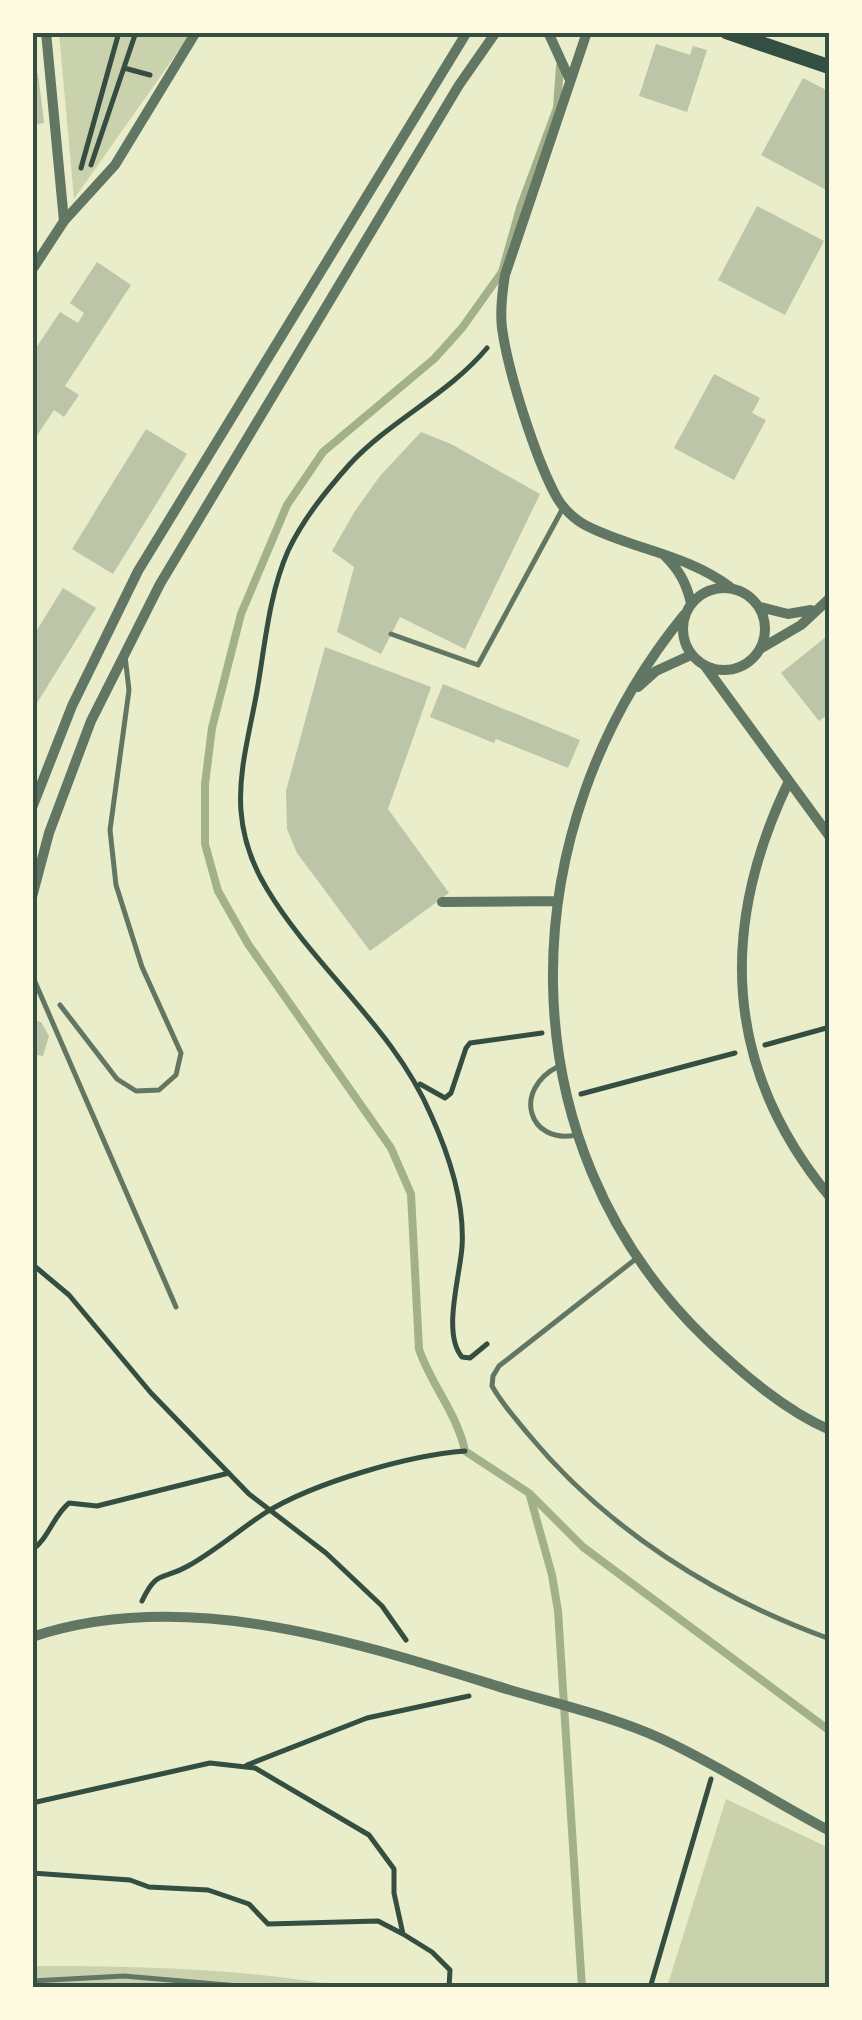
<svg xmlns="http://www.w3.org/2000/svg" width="862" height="2020" viewBox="0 0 862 2020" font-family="'Varela Round',sans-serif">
	<rect width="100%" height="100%" fill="#e9edc9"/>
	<path fill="#cad2ad" d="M 59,33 L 191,33 L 74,199 Z
		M 726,1799 L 829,1848 L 829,1987 L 667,1987 Z
		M 32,1966 C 139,1966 242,1968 347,1987 L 33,1987 Z"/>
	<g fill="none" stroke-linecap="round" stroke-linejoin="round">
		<path stroke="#a3b18a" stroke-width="8" d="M 560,66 L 557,108 L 520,208 L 502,272 L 462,328 L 434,359 L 323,452 L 287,505 L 241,614 L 212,728 L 205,784 L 205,844 L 218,891 L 248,944 L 391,1148 L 411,1194 L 419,1349 C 431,1385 457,1413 465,1451 L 529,1493 L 583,1547 L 830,1731
			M 530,1496 L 552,1575 L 558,1611 L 582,1988"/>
	</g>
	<path fill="#bcc5a7" d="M 656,44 L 690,55 L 693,46 L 707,50 L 687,112 L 639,96 Z
		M 32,73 L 38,73 L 44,123 L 32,125 Z
		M 803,78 L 830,92 L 828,191 L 761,155 Z
		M 757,206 L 824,241 L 785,315 L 718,280 Z
		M 97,262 L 131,285 L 65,386 L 79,395 L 64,417 L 54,410 L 32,443 L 32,354 L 60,312 L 78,323 L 84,313 L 70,303 Z
		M 714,374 L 760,398 L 752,413 L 766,420 L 734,480 L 674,448 Z
		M 146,429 L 187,454 L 113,574 L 72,549 Z
		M 421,432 L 451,444 L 540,494 L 465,649 L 400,617 L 381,654 L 337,632 L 354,567 L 332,551 L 355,511 L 380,476 Z
		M 63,588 L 96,608 L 32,711 L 32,638 Z
		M 827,636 L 830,713 L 819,721 L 781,673 Z
		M 325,647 L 431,687 L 388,809 L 449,893 L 370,951 L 297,853 L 287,829 L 286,791 Z
		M 443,684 L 580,740 L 568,768 L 496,739 L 494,743 L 430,717 Z
		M 32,1020 L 41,1022 L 49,1036 L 43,1056 L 32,1054 Z"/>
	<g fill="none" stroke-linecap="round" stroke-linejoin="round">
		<path stroke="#344e41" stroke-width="5" d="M 124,68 L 150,75
			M 91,165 L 136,32
			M 81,168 L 119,32
			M 765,1045 L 830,1027
			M 420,1084 L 445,1098 L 451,1093 L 466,1048 L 470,1043 L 542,1033
			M 581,1094 L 735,1053
			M 32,1264 L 69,1295 L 151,1393 L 249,1494 L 326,1553 L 382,1606 L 406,1640
			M 487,1344 L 470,1358 L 462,1357 C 442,1334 460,1276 462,1247 C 465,1202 449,1155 431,1115 C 394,1028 315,969 267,889 C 253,866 243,838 241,811 C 238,771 250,731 257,691 C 265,645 269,594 288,551 C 303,519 326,491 349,465 C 390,420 448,395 487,348
			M 32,1550 C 49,1538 53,1516 69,1503 L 97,1506 L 229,1473
			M 142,1601 C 157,1569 162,1581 188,1566 C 215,1551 239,1530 265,1513 C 313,1483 409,1455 465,1451
			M 247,1765 L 367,1718 L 469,1696
			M 32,1803 L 210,1763 L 255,1768 L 369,1835 L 394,1869 L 394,1893 L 403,1934 L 432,1952 L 450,1970 L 449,1988
			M 32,1873 L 130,1880 L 149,1887 L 208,1890 L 249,1904 L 268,1924 L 378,1921 L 403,1934
			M 650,1988 L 711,1779"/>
		<path stroke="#617663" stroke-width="5" d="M 391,634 L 478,665 L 563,508
			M 32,975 L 176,1307
			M 60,1005 L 117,1079 L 136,1091 L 159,1090 L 176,1075 L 181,1053 L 142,967 L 116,885 L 110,830 L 129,690 L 125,656
			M 559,1066 C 511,1090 529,1145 576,1135
			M 637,1258 L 499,1366 L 493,1376 L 492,1386 C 502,1404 516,1419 529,1435 C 607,1529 715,1598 830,1639
			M 32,1981 L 124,1976 L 262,1988"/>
		<path stroke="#617663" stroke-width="10" d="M 46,32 L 64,221
			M 548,32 L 569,78
			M 587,32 L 505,275 C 502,293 500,310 502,328 C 508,372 535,457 556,496 C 563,509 576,521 589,527 C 636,550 688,555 730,587
			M 32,270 L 64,221 L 115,165 L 196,32
			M 664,555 C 679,570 686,582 691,603
			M683 629a41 41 0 1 1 82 0a41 41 0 1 1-82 0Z
			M 760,607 L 788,614 L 811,610
			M 684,615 C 509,829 502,1143 707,1340 C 743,1374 784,1410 830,1430
			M 760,649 L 801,625 L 830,598
			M 705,666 L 830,837
			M 638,687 L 656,671 L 691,655
			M 789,781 C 718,928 724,1069 830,1197
			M 32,808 L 72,706 L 138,571 L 467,32
			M 32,897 L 49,833 L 91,721 L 160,584 L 459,85 L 496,32
			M 442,902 L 556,901
			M 32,1637 C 187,1585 361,1644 510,1690 C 561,1705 614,1717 662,1739 C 720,1766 773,1801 830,1831"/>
		<path stroke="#344e41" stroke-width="15" d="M 727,32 L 830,67"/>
	</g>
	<rect width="862" height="2020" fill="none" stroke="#fefae0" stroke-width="70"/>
	<rect x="35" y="35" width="792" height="1950" fill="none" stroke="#344e41" stroke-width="4"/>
</svg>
